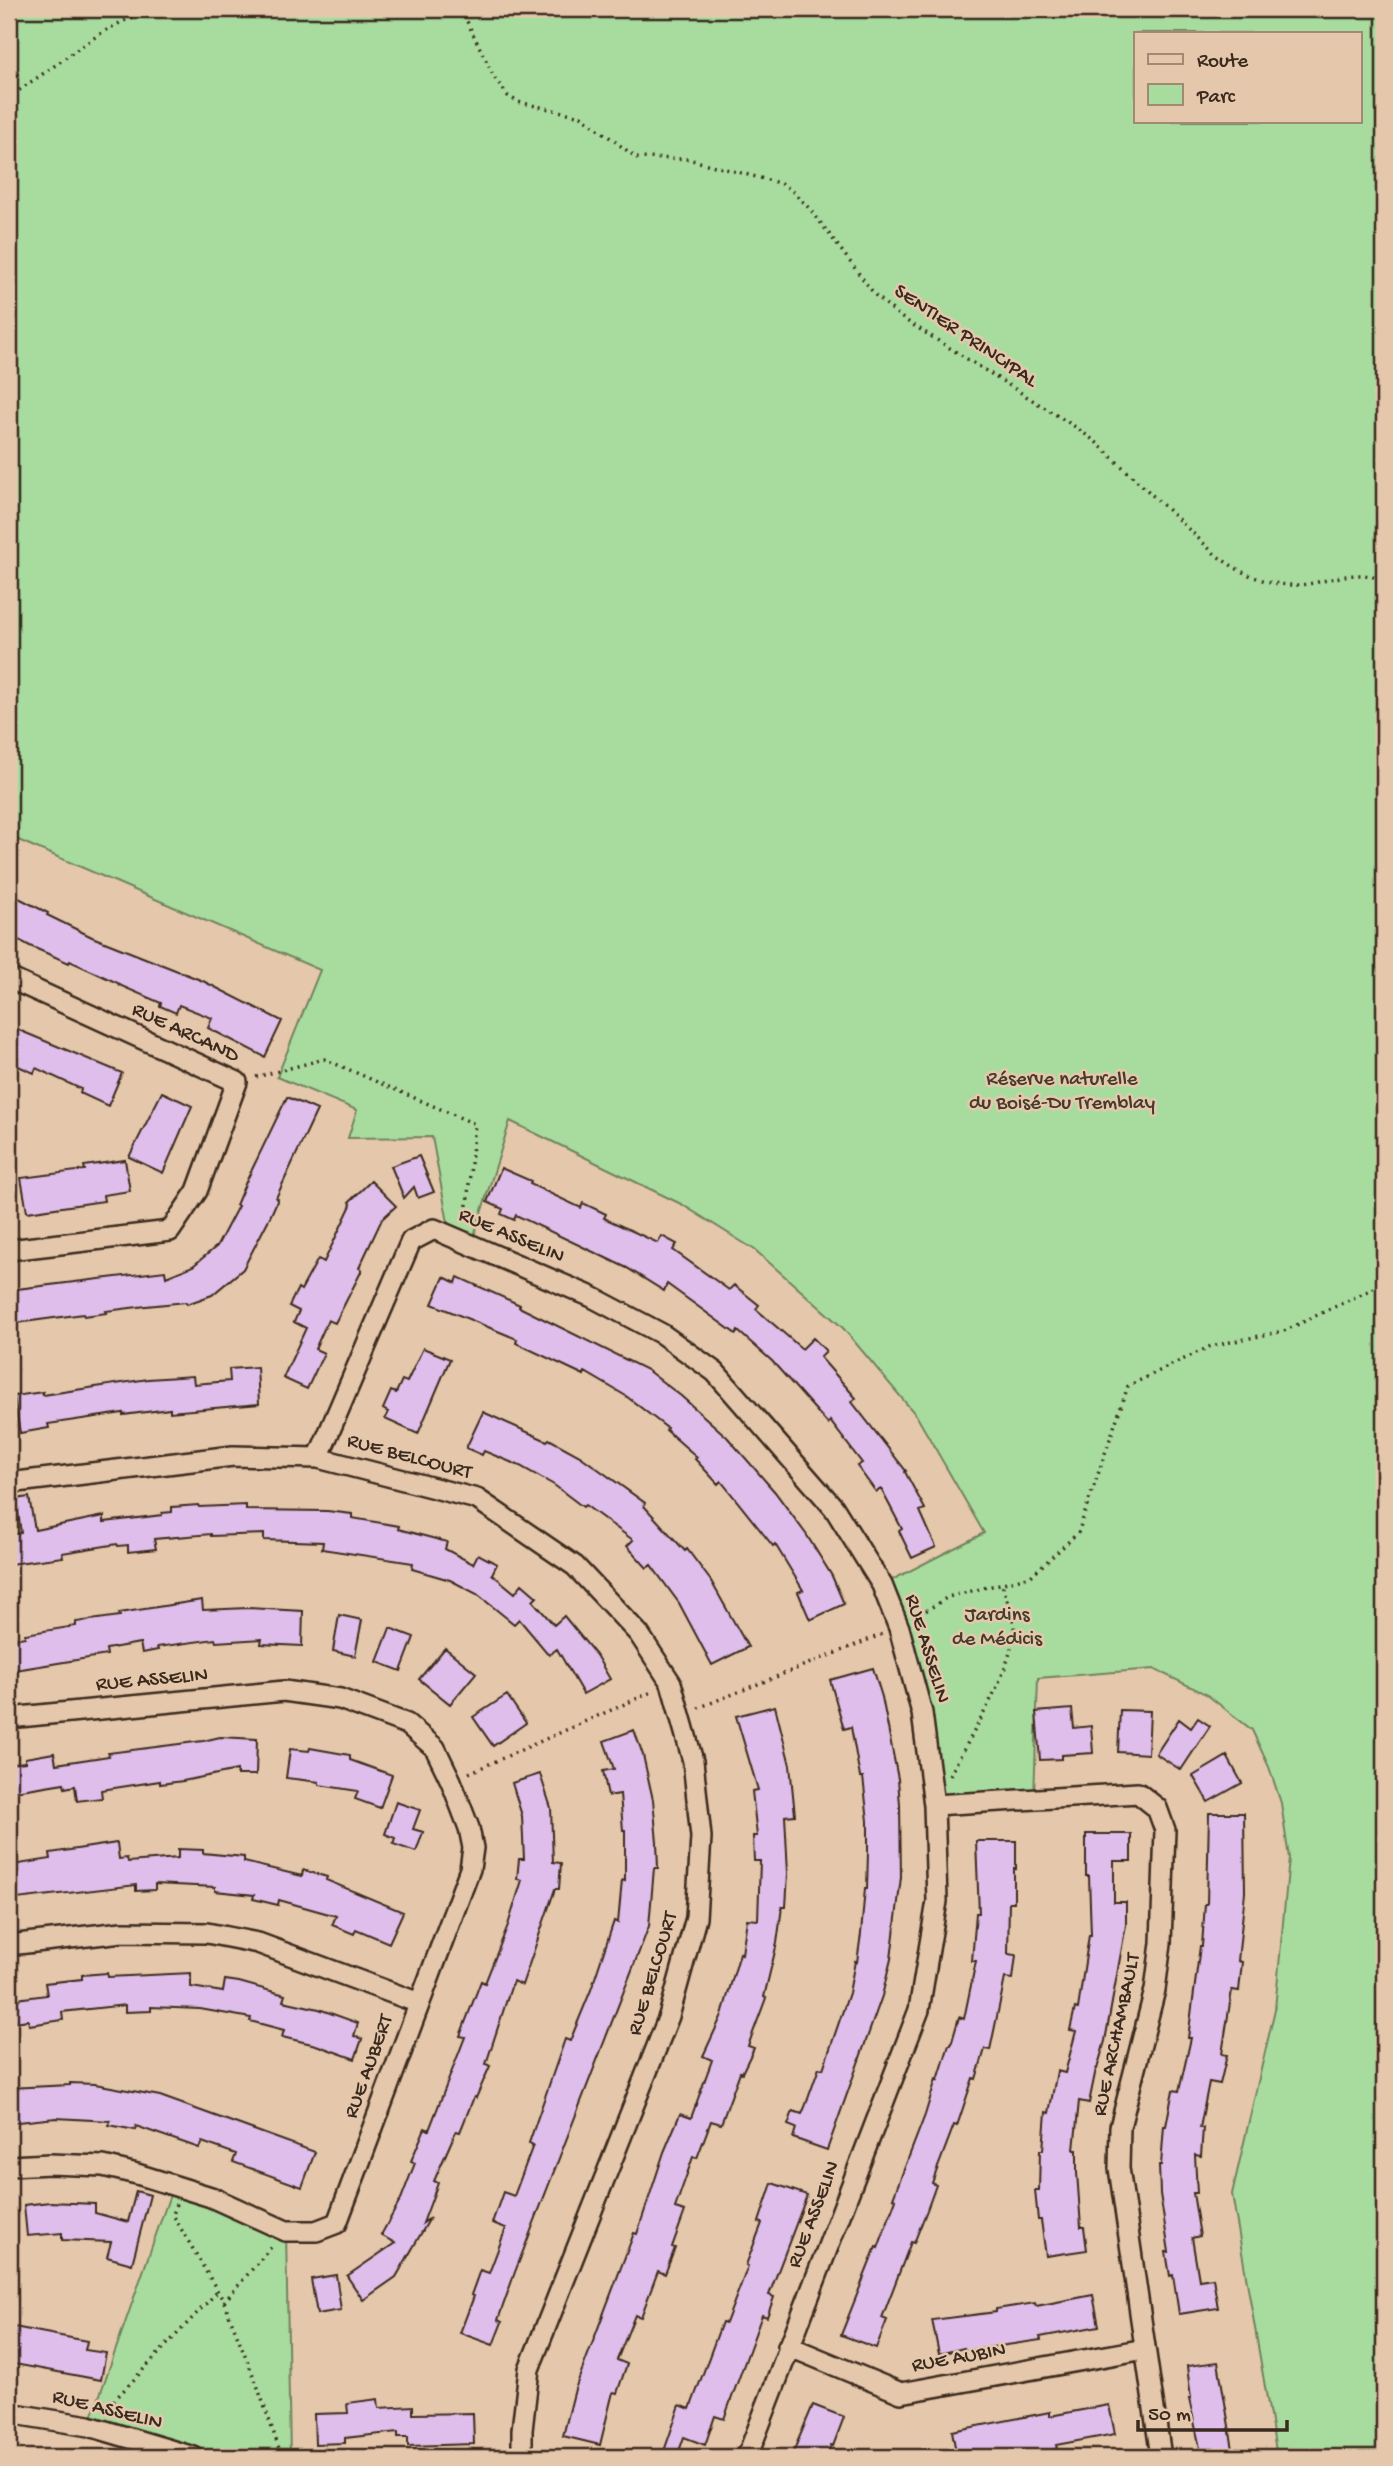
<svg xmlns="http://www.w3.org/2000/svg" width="1393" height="2466" viewBox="0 0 1393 2466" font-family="'Gochi Hand',sans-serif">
	<rect width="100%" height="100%" fill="#e5c8ac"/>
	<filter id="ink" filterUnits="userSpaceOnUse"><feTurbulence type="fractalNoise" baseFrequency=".0143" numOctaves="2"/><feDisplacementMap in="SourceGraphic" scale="14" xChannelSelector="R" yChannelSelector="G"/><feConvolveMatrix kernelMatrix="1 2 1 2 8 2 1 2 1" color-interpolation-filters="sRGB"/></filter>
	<g filter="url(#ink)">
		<path fill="#a8dc9f" stroke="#72835e" stroke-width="2" fill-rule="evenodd" d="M 9,9 L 1384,9 L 1384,2457 L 1277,2457 L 1232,2194 L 1275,2009 L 1289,1858 L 1281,1803 L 1269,1767 L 1252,1730 L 1206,1694 L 1154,1669 L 1038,1678 L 1034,1798 L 934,1805 L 882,1585 L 984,1533 L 916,1415 L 843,1328 L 755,1250 L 681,1204 L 510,1121 L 473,1239 L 449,1228 L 432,1137 L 348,1138 L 357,1110 L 277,1077 L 320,970 L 9,836 ZM 1136,33 L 1360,33 L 1360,121 L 1136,121 Z
			M 173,2186 L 286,2231 L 290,2457 L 194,2457 L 89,2426 Z"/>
		<path fill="#dfbeeb" stroke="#3b2a1e" stroke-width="2" d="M 9,893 L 48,913 L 47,915 L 92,937 L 203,981 L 282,1021 L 265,1057 L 208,1028 L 212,1018 L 179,1005 L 176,1013 L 160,1006 L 161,1003 L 119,985 L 120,984 L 70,961 L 69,963 L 30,946 L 9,935 Z
			M 9,1026 L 122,1073 L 108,1106 L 80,1093 L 81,1089 L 36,1068 L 34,1073 L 9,1062 Z
			M 162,1092 L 192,1106 L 163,1173 L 129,1157 Z
			M 287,1097 L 317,1110 L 276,1198 L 278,1199 L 270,1217 L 243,1269 L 212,1295 L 187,1304 L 186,1302 L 146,1306 L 106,1311 L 107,1313 L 84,1316 L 83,1314 L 9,1324 L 9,1290 L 165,1271 L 166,1277 L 193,1266 L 217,1246 L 238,1206 L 236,1205 L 245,1184 Z
			M 419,1156 L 434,1192 L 418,1198 L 414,1187 L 404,1198 L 391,1166 Z
			M 125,1160 L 130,1191 L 103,1195 L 104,1201 L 27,1212 L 21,1178 L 85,1170 L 84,1166 Z
			M 501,1168 L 531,1181 L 530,1184 L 581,1208 L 583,1203 L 606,1214 L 604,1218 L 658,1243 L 662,1236 L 677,1244 L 673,1250 L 729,1290 L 734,1285 L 759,1305 L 756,1309 L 802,1349 L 813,1338 L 826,1351 L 820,1357 L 856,1398 L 852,1402 L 906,1471 L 905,1472 L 925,1509 L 920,1511 L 936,1547 L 912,1558 L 899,1531 L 902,1529 L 881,1489 L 876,1492 L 857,1466 L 862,1463 L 830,1421 L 828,1424 L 772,1361 L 738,1331 L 736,1334 L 667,1284 L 664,1291 L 627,1268 L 516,1215 L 514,1220 L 501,1214 L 503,1209 L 487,1202 Z
			M 371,1181 L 396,1206 L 382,1219 L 359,1268 L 362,1270 L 335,1323 L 328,1320 L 315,1349 L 324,1353 L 307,1389 L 283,1378 L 306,1328 L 294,1322 L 299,1311 L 289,1306 L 298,1288 L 301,1290 L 318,1259 L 324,1262 L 351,1205 L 349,1202 Z
			M 444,1277 L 456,1283 L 458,1277 L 520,1305 L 519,1307 L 647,1370 L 681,1396 L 727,1437 L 775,1492 L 806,1534 L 832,1576 L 844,1604 L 810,1620 L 798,1592 L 803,1590 L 775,1544 L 773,1546 L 721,1481 L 718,1484 L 695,1459 L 697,1457 L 666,1430 L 667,1428 L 626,1396 L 585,1372 L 584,1375 L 516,1343 L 517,1339 L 432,1304 Z
			M 423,1348 L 450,1359 L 418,1434 L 385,1419 L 388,1412 L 383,1409 L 391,1391 L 396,1393 L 402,1380 L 407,1382 Z
			M 257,1367 L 259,1404 L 170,1412 L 170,1409 L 123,1415 L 123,1413 L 48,1424 L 49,1428 L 20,1433 L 14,1396 L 43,1392 L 43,1395 L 148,1379 L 193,1376 L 194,1384 L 230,1381 L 229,1369 Z
			M 483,1412 L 547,1441 L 549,1439 L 580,1456 L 645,1503 L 644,1506 L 685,1551 L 687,1549 L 711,1581 L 748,1647 L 712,1665 L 679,1603 L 651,1565 L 647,1568 L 627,1546 L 633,1540 L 585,1505 L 583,1507 L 554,1485 L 520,1466 L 484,1451 L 482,1455 L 466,1448 Z
			M 29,1497 L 35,1530 L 104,1516 L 104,1522 L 162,1515 L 162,1513 L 172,1512 L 172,1507 L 198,1505 L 199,1507 L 246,1505 L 246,1510 L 327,1511 L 352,1514 L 352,1518 L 399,1526 L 398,1529 L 447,1542 L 445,1549 L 473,1564 L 478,1554 L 497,1564 L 492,1574 L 515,1593 L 522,1584 L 537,1597 L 533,1601 L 554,1625 L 564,1616 L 596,1655 L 610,1679 L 583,1694 L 557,1649 L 549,1655 L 519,1619 L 514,1624 L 477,1594 L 450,1580 L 412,1569 L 413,1563 L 322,1549 L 323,1542 L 264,1540 L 264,1534 L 211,1536 L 211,1534 L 154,1539 L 156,1549 L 128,1552 L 128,1545 L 118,1546 L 117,1544 L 62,1553 L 63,1557 L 9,1564 L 9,1535 L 21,1533 L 16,1499 Z
			M 202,1600 L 203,1610 L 248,1608 L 303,1611 L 302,1646 L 261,1644 L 262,1639 L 216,1642 L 215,1639 L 157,1647 L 158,1650 L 142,1653 L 140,1643 L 106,1649 L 107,1655 L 9,1671 L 9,1640 L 25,1637 L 25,1634 L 76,1626 L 76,1622 L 120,1616 L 119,1613 Z
			M 339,1615 L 362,1620 L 355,1656 L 333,1651 Z
			M 390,1628 L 414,1637 L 401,1671 L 377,1662 Z
			M 445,1648 L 476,1673 L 450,1704 L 419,1679 Z
			M 873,1668 L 882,1697 L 898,1779 L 900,1805 L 901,1877 L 891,1959 L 882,1996 L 827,2150 L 793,2138 L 796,2128 L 788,2125 L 793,2111 L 802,2114 L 805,2107 L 819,2068 L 823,2069 L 849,1993 L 855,1961 L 857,1962 L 861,1934 L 865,1888 L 867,1888 L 868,1852 L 868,1821 L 863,1777 L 860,1777 L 851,1727 L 844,1729 L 830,1680 Z
			M 507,1695 L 526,1723 L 493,1746 L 473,1717 Z
			M 775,1706 L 790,1765 L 795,1815 L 785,1816 L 788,1873 L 786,1907 L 782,1907 L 777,1943 L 764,1997 L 766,1998 L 748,2046 L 754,2048 L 742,2073 L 740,2072 L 721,2124 L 711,2121 L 697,2158 L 693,2157 L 675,2208 L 685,2211 L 672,2247 L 675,2248 L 665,2274 L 658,2271 L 641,2317 L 635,2315 L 617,2360 L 627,2364 L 617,2393 L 613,2392 L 600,2445 L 563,2436 L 575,2389 L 634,2233 L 637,2234 L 664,2152 L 680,2114 L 691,2118 L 712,2060 L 703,2056 L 722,2015 L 740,1953 L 742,1954 L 747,1919 L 758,1920 L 760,1861 L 754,1861 L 753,1836 L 757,1836 L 752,1791 L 758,1790 L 736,1716 Z
			M 1072,1709 L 1074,1728 L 1091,1726 L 1093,1753 L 1062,1755 L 1062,1759 L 1040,1760 L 1036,1712 Z
			M 1120,1710 L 1150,1711 L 1148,1754 L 1118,1752 Z
			M 1198,1718 L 1210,1726 L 1181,1770 L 1156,1754 L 1179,1719 L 1191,1728 Z
			M 634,1730 L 643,1755 L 653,1800 L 657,1842 L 658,1868 L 654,1868 L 649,1926 L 515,2272 L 498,2320 L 502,2322 L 493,2345 L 460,2333 L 474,2296 L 471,2295 L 480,2270 L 489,2273 L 506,2228 L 492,2223 L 503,2192 L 514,2196 L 533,2145 L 529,2143 L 565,2039 L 570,2041 L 591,1990 L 614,1921 L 618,1923 L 622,1880 L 625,1881 L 625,1830 L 623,1830 L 620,1794 L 608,1796 L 603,1771 L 614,1769 L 604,1741 Z
			M 220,1737 L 257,1739 L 256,1775 L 237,1775 L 237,1770 L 183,1781 L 160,1784 L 160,1781 L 101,1790 L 102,1798 L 77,1801 L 75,1786 L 65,1788 L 64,1783 L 9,1792 L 9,1764 L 25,1762 L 25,1758 L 54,1753 L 56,1764 L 109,1756 L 108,1753 L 203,1741 Z
			M 310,1748 L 350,1755 L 350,1760 L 392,1775 L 380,1808 L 355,1799 L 358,1791 L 319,1785 L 319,1782 L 286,1778 L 290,1749 L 309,1751 Z
			M 1227,1756 L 1242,1783 L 1208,1802 L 1193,1776 Z
			M 540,1774 L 551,1808 L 553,1862 L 561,1863 L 559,1889 L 555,1889 L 522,1985 L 513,1981 L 486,2064 L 490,2066 L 476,2098 L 474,2097 L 460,2132 L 456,2131 L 434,2181 L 438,2183 L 423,2223 L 430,2218 L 396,2277 L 363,2300 L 347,2276 L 395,2243 L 381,2235 L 401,2199 L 415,2163 L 411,2161 L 425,2128 L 429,2130 L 465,2037 L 460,2036 L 481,1981 L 485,1983 L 508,1925 L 522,1880 L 517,1879 L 519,1859 L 524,1859 L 522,1816 L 512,1783 Z
			M 396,1802 L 420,1810 L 413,1829 L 423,1832 L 416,1852 L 393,1844 L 395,1838 L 385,1834 Z
			M 1209,1813 L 1244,1813 L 1245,1892 L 1238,1961 L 1242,1962 L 1239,1991 L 1232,1990 L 1222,2054 L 1227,2055 L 1220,2084 L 1209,2082 L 1200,2128 L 1203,2128 L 1201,2156 L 1195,2155 L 1197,2193 L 1193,2193 L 1200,2236 L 1192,2238 L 1199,2280 L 1213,2278 L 1218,2308 L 1179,2314 L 1173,2275 L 1170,2276 L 1166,2252 L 1169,2252 L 1160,2194 L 1159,2165 L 1161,2165 L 1164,2126 L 1166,2126 L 1173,2090 L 1179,2091 L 1191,2038 L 1188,2038 L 1200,1946 L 1202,1946 L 1205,1904 L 1207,1904 Z
			M 1086,1834 L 1131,1834 L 1131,1861 L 1114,1861 L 1114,1902 L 1126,1902 L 1126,1925 L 1105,2041 L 1097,2069 L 1096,2069 L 1089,2103 L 1079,2101 L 1074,2150 L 1077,2150 L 1077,2173 L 1081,2227 L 1084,2227 L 1087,2250 L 1046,2256 L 1041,2220 L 1038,2220 L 1035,2190 L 1039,2190 L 1040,2150 L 1043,2150 L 1046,2112 L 1049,2113 L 1057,2071 L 1065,2073 L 1076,2031 L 1070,2030 L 1075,2008 L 1078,2009 L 1089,1935 L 1091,1935 L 1089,1876 L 1086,1876 Z
			M 976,1841 L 1016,1841 L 1016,1869 L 1014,1868 L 1014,1902 L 1009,1902 L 1008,1954 L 1016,1955 L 1013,1979 L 1005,1978 L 990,2050 L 985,2049 L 976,2079 L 973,2078 L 957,2126 L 954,2125 L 932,2183 L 936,2185 L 927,2210 L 914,2243 L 911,2242 L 882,2318 L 887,2320 L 876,2348 L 841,2335 L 876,2247 L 878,2248 L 896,2199 L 893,2198 L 925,2115 L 936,2079 L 938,2080 L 949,2045 L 951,2045 L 959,2017 L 964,2019 L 976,1961 L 972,1961 L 976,1913 L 979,1913 Z
			M 117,1843 L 119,1859 L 127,1858 L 128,1862 L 178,1858 L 178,1849 L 203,1850 L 203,1853 L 244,1857 L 244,1862 L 302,1876 L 303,1870 L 327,1877 L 326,1880 L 403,1912 L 389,1943 L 356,1929 L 354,1934 L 332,1925 L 336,1916 L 279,1900 L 278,1905 L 253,1899 L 254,1895 L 215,1891 L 215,1887 L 155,1884 L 155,1890 L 136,1891 L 136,1885 L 17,1899 L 12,1865 L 51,1859 L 50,1853 Z
			M 107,1973 L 108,1977 L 191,1973 L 191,1987 L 223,1992 L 225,1980 L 239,1982 L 285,1995 L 283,2001 L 319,2009 L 358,2023 L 354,2036 L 362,2039 L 355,2059 L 316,2045 L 282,2037 L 284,2030 L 250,2021 L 251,2018 L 200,2009 L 151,2007 L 151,2011 L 125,2012 L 125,2005 L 62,2012 L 63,2020 L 29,2025 L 28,2020 L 9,2023 L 9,2000 L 47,1995 L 45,1983 L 82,1979 L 82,1975 Z
			M 70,2083 L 95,2084 L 160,2096 L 315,2152 L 302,2187 L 233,2162 L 236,2154 L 202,2142 L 199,2148 L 136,2126 L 135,2130 L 109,2125 L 110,2121 L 56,2118 L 9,2123 L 9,2088 L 70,2085 Z
			M 772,2183 L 807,2195 L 769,2295 L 774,2297 L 767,2317 L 762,2315 L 724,2419 L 715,2416 L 705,2445 L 684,2437 L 677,2457 L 662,2457 L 680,2405 L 690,2409 L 722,2322 L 726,2323 L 748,2266 L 746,2265 L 762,2223 L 759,2222 Z
			M 136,2191 L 150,2195 L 132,2264 L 107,2257 L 111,2242 L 62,2240 L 62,2233 L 27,2236 L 24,2205 L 50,2202 L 95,2204 L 95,2213 L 128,2222 Z
			M 336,2275 L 341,2310 L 317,2314 L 311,2279 Z
			M 1093,2295 L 1099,2326 L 1040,2337 L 1041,2340 L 965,2351 L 964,2348 L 939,2354 L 932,2320 L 996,2312 L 996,2309 L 1035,2303 L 1036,2306 Z
			M 9,2326 L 87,2341 L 85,2350 L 106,2353 L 101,2380 L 9,2363 Z
			M 1218,2362 L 1234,2455 L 1202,2457 L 1189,2399 L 1191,2399 L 1187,2366 Z
			M 378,2399 L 379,2408 L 413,2406 L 413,2414 L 473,2413 L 474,2444 L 408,2446 L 408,2437 L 398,2437 L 398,2432 L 345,2438 L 345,2443 L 315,2444 L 314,2414 L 348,2413 L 347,2403 Z
			M 813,2405 L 844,2417 L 833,2446 L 831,2445 L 826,2457 L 791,2457 Z
			M 1109,2405 L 1115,2434 L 1056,2445 L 1057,2449 L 1020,2457 L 1019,2454 L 999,2457 L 957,2457 L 952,2431 L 1050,2412 L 1050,2416 Z"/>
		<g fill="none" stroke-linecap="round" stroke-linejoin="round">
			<defs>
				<path id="street" d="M 9,978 L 237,1082 L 197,1191 L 170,1231 L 9,1250
					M 318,1458 L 411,1241 L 434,1229 L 592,1297 L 662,1334 L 715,1372 L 834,1508 L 882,1585 L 899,1628 L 922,1713 L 934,1805 L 937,1901 L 919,2010 L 749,2452 L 744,2457
					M 9,1483 L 233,1456 L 318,1458 L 477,1499 L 575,1566 L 639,1634 L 671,1683 L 693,1761 L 701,1837 L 696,1918 L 669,2016 L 529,2369 L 522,2430 L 522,2457
					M 9,1718 L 284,1691 L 340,1699 L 407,1724 L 435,1748 L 451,1781 L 469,1828 L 473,1848 L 470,1869 L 337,2223 L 316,2231 L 286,2231 L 211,2197 L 137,2174 L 103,2166 L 50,2164 L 9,2166
					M 934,1805 L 1138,1793 L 1157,1808 L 1165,1830 L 1161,1943 L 1155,1990 L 1120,2127 L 1119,2168 L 1161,2457
					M 9,1945 L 122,1932 L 207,1933 L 258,1943 L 419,2003
					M 788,2346 L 901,2393 L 1145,2349
					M 9,2413 L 89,2426 L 194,2457"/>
			</defs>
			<use href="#street" stroke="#3b2a1e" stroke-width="24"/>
			<path stroke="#3b2a1e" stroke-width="3.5" stroke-dasharray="2 5" stroke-linecap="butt" d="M 197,9 C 214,12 229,16 245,9
				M 461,9 L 494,77 L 508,96 L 518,102 L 581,116 L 637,158 L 688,159 L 779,183 L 790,189 L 811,210 L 875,295 L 902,318 L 1077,428 L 1097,443 L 1216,555 C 1240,573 1267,586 1298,585 C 1325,584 1359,565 1384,582
				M 9,100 C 21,87 33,81 47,71 C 86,44 123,11 172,9
				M 256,1077 L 324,1059 L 475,1124 L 465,1224
				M 914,1618 L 948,1597 L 1031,1576 L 1078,1533 L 1128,1386 L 1211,1346 L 1284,1331 L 1372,1289 L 1384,1276
				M 698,1708 L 883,1634
				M 469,1773 L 654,1691
				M 950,1775 C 970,1736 1011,1674 1014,1631 C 1015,1617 1006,1598 1002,1584
				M 176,2204 L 173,2215 L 224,2302 L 257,2385 L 282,2457
				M 224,2302 L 273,2245
				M 104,2411 L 218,2291"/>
			<use href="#street" stroke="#e5c8ac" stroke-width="19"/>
		</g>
	</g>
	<g text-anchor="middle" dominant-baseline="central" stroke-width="5" stroke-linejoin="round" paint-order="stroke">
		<g font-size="21" fill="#3b2a1e" stroke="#e5c8ac">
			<text transform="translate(965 337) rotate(34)">SENTIER PRINCIPAL</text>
			<text transform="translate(185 1034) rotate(25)">RUE ARCAND</text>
			<text transform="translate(511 1237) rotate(23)">RUE ASSELIN</text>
			<text transform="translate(409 1458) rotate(15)">RUE BELCOURT</text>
			<text transform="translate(926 1649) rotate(73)">RUE ASSELIN</text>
			<text transform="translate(152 1681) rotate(-5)">RUE ASSELIN</text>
			<text transform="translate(654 1974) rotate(-73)">RUE BELCOURT</text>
			<text transform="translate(1118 2035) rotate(-78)">RUE ARCHAMBAULT</text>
			<text transform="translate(370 2067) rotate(-70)">RUE AUBERT</text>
			<text transform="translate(815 2215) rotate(-69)">RUE ASSELIN</text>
			<text transform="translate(959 2359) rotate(-10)">RUE AUBIN</text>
			<text transform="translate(107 2411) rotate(14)">RUE ASSELIN</text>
		</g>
		<g font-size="21" fill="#463c2b" stroke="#e5c8ac">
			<text x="1062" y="1080">Réserve naturelle<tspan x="1062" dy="24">du Boisé-Du Tremblay</tspan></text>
			<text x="997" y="1616">Jardins<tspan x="997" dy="24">de Médicis</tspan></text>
		</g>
	</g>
	<rect width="1393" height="2466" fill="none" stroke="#e5c8ac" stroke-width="35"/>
	<rect x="18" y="18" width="1358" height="2431" fill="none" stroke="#3b2a1e" stroke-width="2.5" filter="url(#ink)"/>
	<rect x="1134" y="32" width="228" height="91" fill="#e5c8ac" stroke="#a18973" stroke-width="2"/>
	<rect x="1148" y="54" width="35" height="10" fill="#e5c8ac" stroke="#a18973" stroke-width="2"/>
	<text x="1197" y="66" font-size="21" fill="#3b2a1e">Route</text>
	<rect x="1148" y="84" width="35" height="21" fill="#a8dc9f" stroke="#a18973" stroke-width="2"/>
	<text x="1197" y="102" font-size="21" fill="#3b2a1e">Parc</text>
	<path d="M1138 2420v10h149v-10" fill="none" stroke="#3b2a1e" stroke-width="3.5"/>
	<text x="1148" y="2420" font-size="21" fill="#3b2a1e" stroke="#e5c8ac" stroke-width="5" paint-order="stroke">50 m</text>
</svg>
